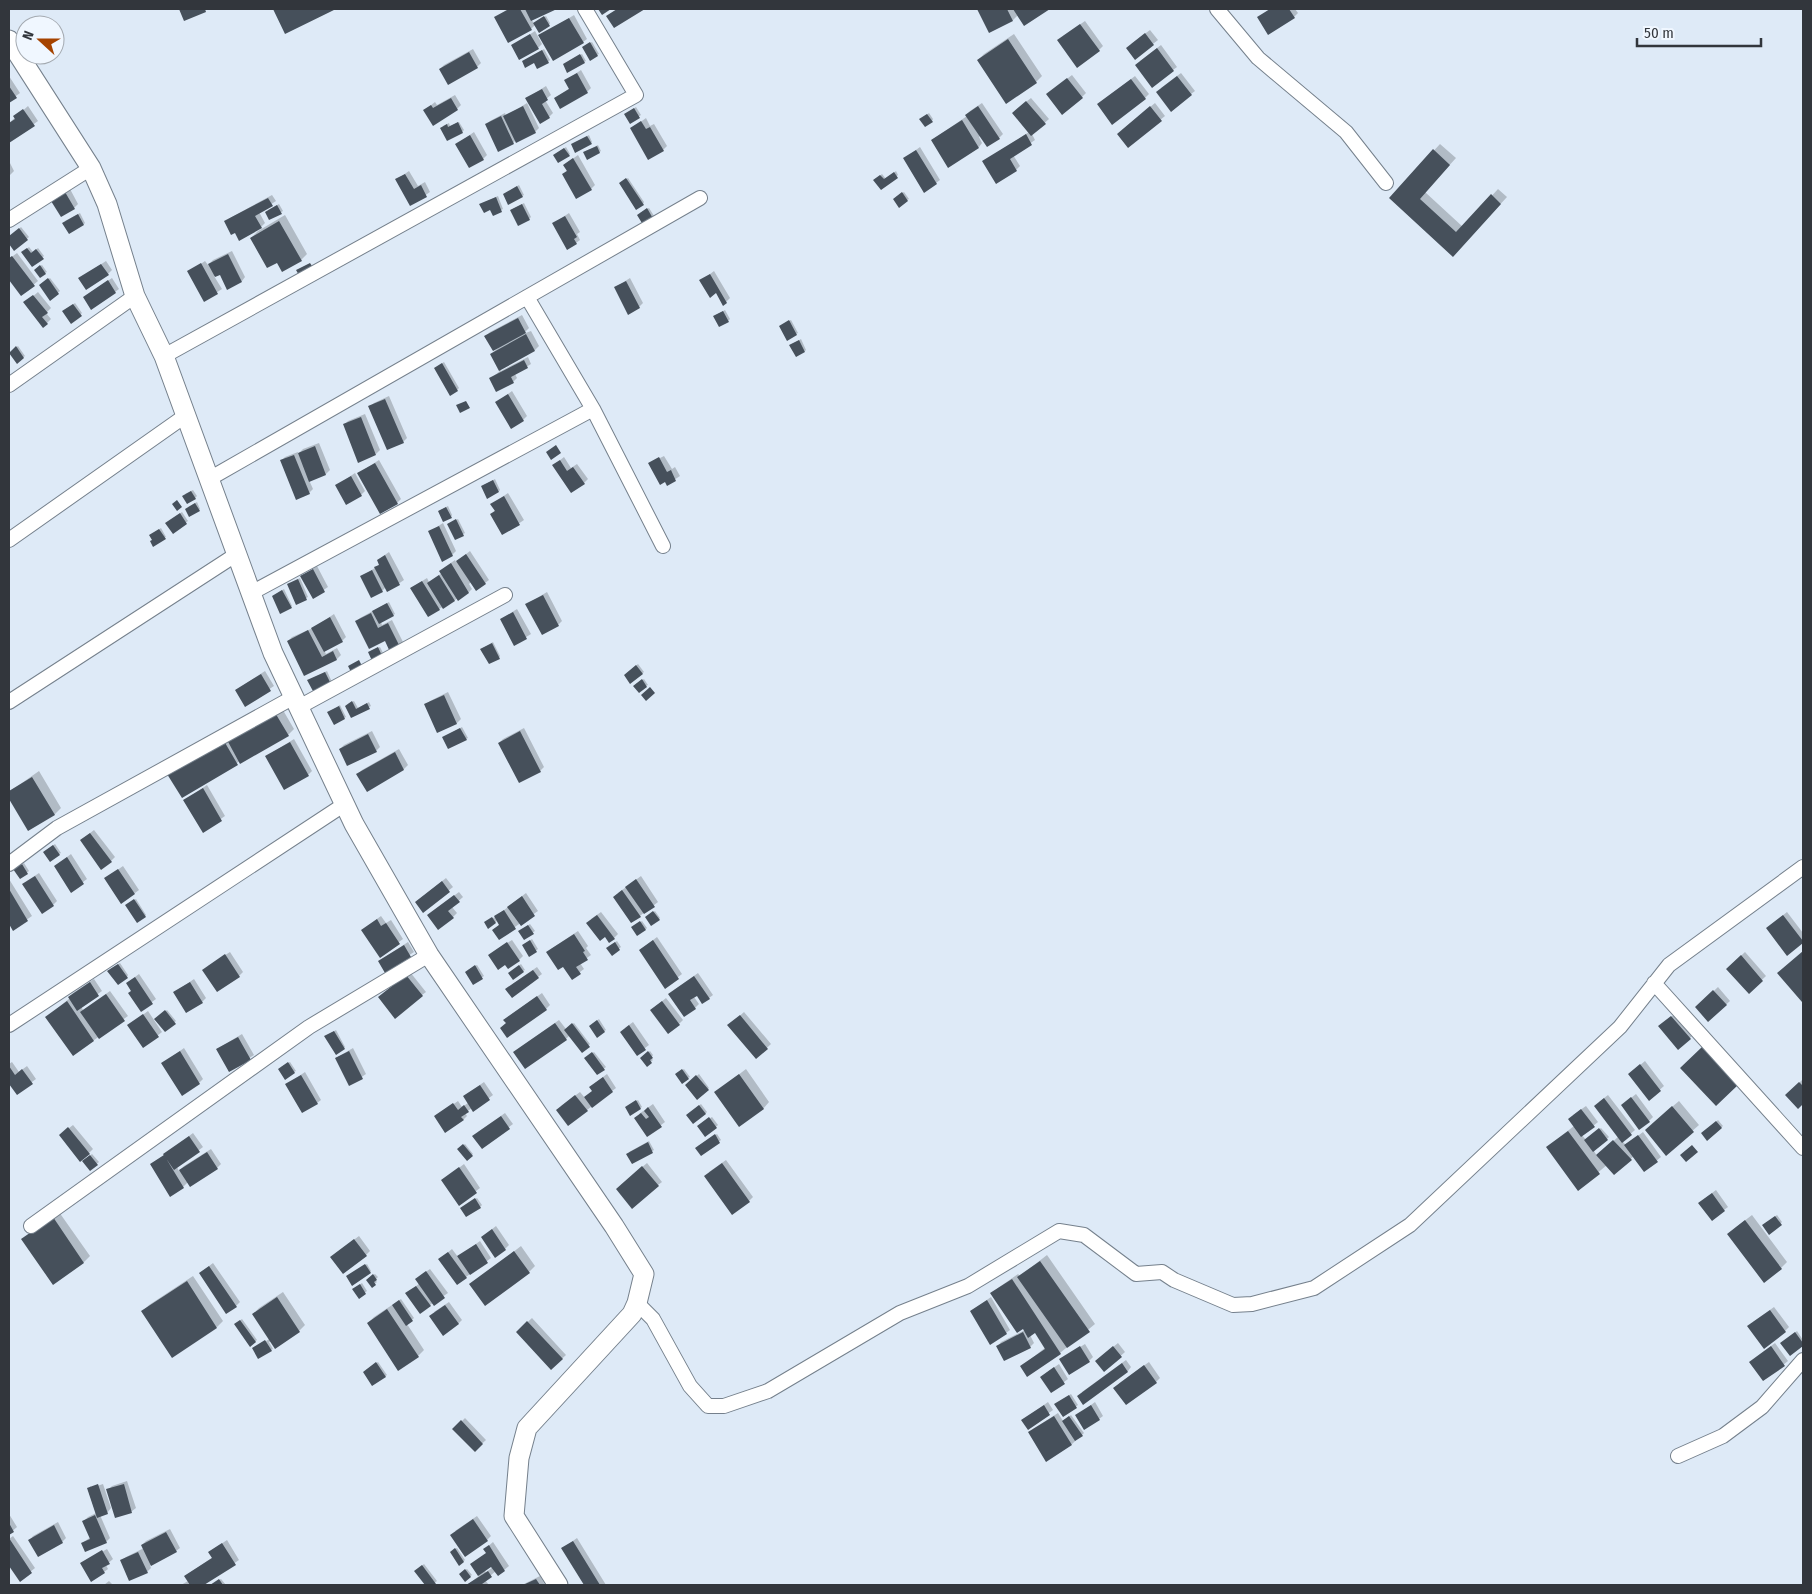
<svg xmlns="http://www.w3.org/2000/svg" width="1812" height="1594" viewBox="0 0 1812 1594" font-family="'Fira Sans Condensed',sans-serif">
	<rect width="100%" height="100%" fill="#deeaf7"/>
	<path fill="#0003" fill-rule="evenodd" d="M 274,9 L 333,9 L 286,33 Z
		M 508,9 L 554,9 L 532,20 L 534,24 L 546,16 L 550,23 L 549,25 L 535,25 L 531,29 L 496,17 Z
		M 979,9 L 1047,9 L 1024,24 L 1018,15 L 1013,20 L 990,32 Z
		M 1270,9 L 1295,9 L 1298,13 L 1294,17 L 1259,17 Z
		M 574,15 L 587,39 L 583,42 L 540,36 Z
		M 1085,21 L 1103,46 L 1099,50 L 1063,36 Z
		M 1150,30 L 1158,40 L 1135,58 L 1131,44 Z
		M 535,31 L 542,44 L 538,48 L 512,46 Z
		M 1014,34 L 1042,76 L 1036,82 L 978,60 L 984,54 Z
		M 592,42 L 599,54 L 597,55 L 585,46 Z
		M 1161,45 L 1177,67 L 1173,70 L 1140,61 Z
		M 473,49 L 481,63 L 477,67 L 440,69 L 444,65 Z
		M 544,49 L 550,60 L 548,62 L 525,60 Z
		M 582,54 L 586,61 L 584,62 L 564,64 Z
		M 581,70 L 591,88 L 587,92 L 555,98 L 570,88 L 566,80 Z
		M 1181,73 L 1195,91 L 1191,94 L 1161,88 Z
		M 1072,75 L 1086,93 L 1082,97 L 1051,91 Z
		M 9,76 L 20,93 L 9,101 Z
		M 1135,76 L 1149,94 L 1145,98 L 1102,101 Z
		M 546,86 L 551,95 L 545,100 L 553,113 L 549,117 L 527,98 Z
		M 455,95 L 461,105 L 457,109 L 425,110 L 435,102 L 437,105 Z
		M 1031,98 L 1049,119 L 1032,134 L 1035,140 L 1013,155 L 1020,166 L 1016,170 L 984,161 L 1029,132 L 1017,109 Z
		M 527,103 L 539,128 L 535,132 L 516,140 L 513,143 L 486,125 L 490,121 L 505,113 L 506,116 Z
		M 982,103 L 1003,134 L 999,138 L 980,136 L 979,137 L 982,143 L 979,147 L 932,140 L 967,116 L 966,115 L 970,111 Z
		M 1155,103 L 1165,116 L 1128,146 L 1122,130 Z
		M 28,106 L 38,121 L 9,142 L 9,123 Z
		M 636,107 L 641,115 L 630,122 L 627,113 Z
		M 929,113 L 933,119 L 932,121 L 922,118 Z
		M 646,118 L 650,126 L 654,124 L 667,146 L 663,150 L 631,129 Z
		M 459,122 L 464,130 L 462,132 L 443,126 L 449,123 L 450,126 Z
		M 474,132 L 487,155 L 483,159 L 457,144 Z
		M 589,135 L 592,142 L 591,143 L 574,143 Z
		M 1440,144 L 1456,158 L 1425,192 L 1463,227 L 1498,189 L 1507,197 L 1459,249 L 1390,198 Z
		M 598,145 L 601,151 L 588,159 L 586,151 Z
		M 566,147 L 570,154 L 569,155 L 557,153 Z
		M 920,147 L 940,180 L 936,183 L 905,158 Z
		M 578,155 L 595,185 L 591,189 L 563,175 L 567,170 L 564,165 Z
		M 9,161 L 14,171 L 9,176 Z
		M 409,171 L 418,186 L 425,182 L 430,192 L 411,205 L 396,180 Z
		M 896,171 L 898,175 L 881,189 L 875,180 L 882,174 L 886,179 Z
		M 628,178 L 644,202 L 643,204 L 622,182 Z
		M 519,185 L 524,195 L 522,196 L 504,194 Z
		M 70,189 L 78,204 L 74,208 L 52,201 Z
		M 904,192 L 909,199 L 907,200 L 896,197 Z
		M 272,195 L 276,201 L 259,212 L 265,223 L 261,227 L 235,231 L 226,222 L 230,218 Z
		M 498,196 L 503,209 L 493,214 L 491,209 L 483,203 Z
		M 524,203 L 531,217 L 529,219 L 511,210 Z
		M 279,204 L 283,211 L 270,219 L 268,210 Z
		M 649,208 L 656,219 L 640,213 Z
		M 80,213 L 85,223 L 84,224 L 65,221 Z
		M 569,213 L 580,232 L 577,234 L 580,240 L 576,243 L 554,223 Z
		M 285,215 L 307,254 L 301,260 L 277,261 L 251,238 L 258,231 Z
		M 21,227 L 29,237 L 15,249 L 9,242 L 9,238 Z
		M 29,247 L 33,252 L 38,248 L 44,256 L 33,266 L 23,252 Z
		M 232,251 L 245,277 L 242,281 L 220,273 L 214,276 L 222,289 L 205,300 L 189,272 L 205,261 L 208,265 L 213,260 Z
		M 17,253 L 38,281 L 21,295 L 9,278 L 9,259 Z
		M 106,261 L 112,270 L 108,274 L 80,278 Z
		M 42,265 L 47,272 L 45,273 L 35,270 Z
		M 714,271 L 730,298 L 726,302 L 717,292 L 701,281 Z
		M 50,278 L 60,291 L 50,299 L 42,284 Z
		M 112,278 L 119,289 L 115,292 L 84,297 Z
		M 630,278 L 643,303 L 639,307 L 616,287 Z
		M 38,292 L 51,308 L 46,313 L 51,319 L 47,323 L 25,303 Z
		M 75,303 L 82,313 L 72,322 L 65,310 Z
		M 725,310 L 730,319 L 728,321 L 716,315 Z
		M 522,315 L 529,328 L 523,334 L 531,331 L 539,346 L 535,350 L 500,369 L 501,371 L 528,357 L 531,364 L 515,374 L 517,378 L 513,382 L 491,378 L 500,371 L 491,354 L 498,348 L 486,336 L 490,332 Z
		M 791,320 L 798,333 L 796,334 L 782,325 Z
		M 801,339 L 806,350 L 805,351 L 793,344 Z
		M 18,346 L 25,356 L 17,362 L 10,352 Z
		M 444,362 L 459,388 L 457,390 L 435,368 Z
		M 512,391 L 527,416 L 523,420 L 497,402 Z
		M 389,396 L 407,438 L 403,442 L 370,407 L 374,403 Z
		M 365,414 L 380,450 L 376,454 L 344,425 L 348,421 Z
		M 319,443 L 330,470 L 326,474 L 309,480 L 313,489 L 309,493 L 281,461 L 285,457 L 298,452 L 298,454 L 303,449 Z
		M 664,456 L 672,469 L 675,467 L 680,476 L 668,484 L 650,463 Z
		M 564,457 L 571,468 L 577,464 L 588,479 L 584,483 L 554,465 Z
		M 379,460 L 401,499 L 397,503 L 359,473 Z
		M 355,473 L 365,491 L 361,495 L 337,485 Z
		M 495,479 L 500,490 L 499,491 L 484,485 Z
		M 193,490 L 197,496 L 195,498 L 185,494 Z
		M 508,493 L 524,520 L 503,534 L 492,514 L 495,510 L 492,504 Z
		M 197,502 L 200,509 L 199,510 L 188,507 Z
		M 448,506 L 452,515 L 451,517 L 439,511 Z
		M 182,512 L 188,521 L 173,532 L 168,522 Z
		M 458,519 L 465,533 L 455,539 L 448,524 Z
		M 443,523 L 456,551 L 452,555 L 429,532 Z
		M 161,528 L 166,537 L 153,540 L 152,534 Z
		M 470,551 L 489,580 L 485,583 L 471,582 L 469,584 L 472,589 L 469,592 L 439,609 L 411,588 L 427,578 L 429,582 L 442,573 L 441,571 L 445,567 L 455,560 L 456,562 Z
		M 389,552 L 404,580 L 388,591 L 386,587 L 382,591 L 362,577 L 376,567 L 380,564 L 378,560 Z
		M 317,566 L 328,587 L 313,597 L 302,576 Z
		M 300,578 L 308,597 L 297,603 L 288,584 Z
		M 284,589 L 292,606 L 291,607 L 273,596 Z
		M 547,592 L 562,621 L 558,625 L 527,604 Z
		M 389,602 L 395,614 L 381,622 L 382,625 L 392,620 L 403,642 L 399,646 L 357,621 L 360,618 Z
		M 517,609 L 531,634 L 515,644 L 501,619 Z
		M 334,614 L 346,637 L 342,641 L 324,650 L 326,654 L 337,648 L 341,655 L 337,659 L 305,674 L 288,641 L 292,637 L 313,628 Z
		M 493,642 L 500,656 L 499,658 L 483,648 Z
		M 380,647 L 384,655 L 371,651 Z
		M 638,664 L 644,672 L 631,682 L 627,673 Z
		M 265,671 L 274,686 L 245,705 L 236,690 Z
		M 327,671 L 332,682 L 330,683 L 311,679 Z
		M 644,679 L 648,685 L 646,686 L 636,684 Z
		M 448,692 L 461,719 L 457,723 L 438,732 L 426,705 L 430,701 Z
		M 354,701 L 358,708 L 369,702 L 371,706 L 352,717 L 348,704 Z
		M 280,705 L 294,729 L 288,735 L 240,761 L 182,797 L 169,775 Z
		M 340,705 L 346,717 L 344,718 L 329,712 Z
		M 462,727 L 468,738 L 466,739 L 444,737 Z
		M 524,728 L 544,767 L 540,771 L 499,743 L 503,739 Z
		M 372,731 L 380,747 L 376,751 L 340,749 L 344,745 Z
		M 294,739 L 312,771 L 308,775 L 267,756 Z
		M 399,749 L 408,765 L 404,769 L 367,790 L 358,774 L 362,770 Z
		M 39,771 L 61,808 L 55,814 L 29,830 L 9,796 L 9,792 Z
		M 207,785 L 225,816 L 203,831 L 185,800 Z
		M 94,830 L 115,857 L 111,861 L 81,840 Z
		M 55,844 L 61,853 L 59,854 L 44,852 Z
		M 71,854 L 87,879 L 71,891 L 55,866 Z
		M 24,863 L 29,871 L 20,878 L 17,868 Z
		M 123,866 L 139,890 L 135,893 L 106,878 Z
		M 39,873 L 57,901 L 53,905 L 27,881 Z
		M 641,876 L 658,902 L 632,922 L 618,893 Z
		M 446,878 L 453,887 L 423,911 L 416,902 Z
		M 9,879 L 32,916 L 13,929 L 9,921 Z
		M 459,892 L 463,897 L 452,907 L 457,913 L 453,917 L 432,912 Z
		M 526,893 L 538,911 L 499,938 L 493,930 L 500,924 L 498,920 L 496,922 L 487,921 L 495,917 Z
		M 136,899 L 146,915 L 145,916 L 128,904 Z
		M 655,911 L 660,918 L 659,919 L 648,916 Z
		M 601,912 L 618,934 L 614,938 L 605,935 L 591,919 Z
		M 1787,912 L 1803,933 L 1803,942 L 1787,954 L 1771,925 Z
		M 381,916 L 386,923 L 391,920 L 403,939 L 380,956 L 366,927 Z
		M 642,921 L 647,928 L 646,929 L 635,926 Z
		M 530,924 L 535,931 L 524,938 L 521,930 Z
		M 578,931 L 588,946 L 586,948 L 591,955 L 580,963 L 584,969 L 572,978 L 551,949 Z
		M 657,937 L 682,974 L 665,987 L 640,950 Z
		M 532,939 L 538,949 L 530,955 L 525,944 Z
		M 512,940 L 523,956 L 519,960 L 492,953 Z
		M 617,941 L 621,947 L 612,954 L 609,946 Z
		M 408,942 L 414,952 L 385,971 L 379,961 Z
		M 230,952 L 243,972 L 239,976 L 208,966 Z
		M 1745,952 L 1766,976 L 1749,992 L 1727,969 Z
		M 120,963 L 128,975 L 127,977 L 110,969 Z
		M 521,964 L 525,970 L 523,971 L 511,972 Z
		M 477,965 L 484,976 L 473,983 L 468,970 Z
		M 537,967 L 542,974 L 538,977 L 511,985 Z
		M 410,972 L 426,992 L 422,995 L 384,993 Z
		M 698,973 L 713,995 L 709,998 L 697,994 L 694,997 L 699,1004 L 695,1008 L 674,990 Z
		M 139,974 L 156,999 L 141,1010 L 127,983 Z
		M 94,979 L 102,991 L 81,1006 L 83,1010 L 110,991 L 128,1016 L 73,1055 L 47,1017 L 70,998 L 69,997 L 73,993 Z
		M 194,979 L 206,998 L 202,1002 L 175,992 Z
		M 1718,987 L 1730,1001 L 1709,1020 L 1697,1007 Z
		M 542,993 L 550,1005 L 546,1009 L 507,1023 L 505,1020 L 509,1016 Z
		M 666,998 L 683,1020 L 679,1024 L 655,1007 Z
		M 167,1010 L 176,1021 L 165,1030 L 156,1019 Z
		M 148,1011 L 162,1032 L 143,1047 L 129,1025 Z
		M 744,1012 L 771,1044 L 756,1058 L 733,1022 Z
		M 1676,1013 L 1694,1034 L 1690,1038 L 1664,1023 Z
		M 599,1019 L 606,1030 L 597,1036 L 592,1024 Z
		M 559,1020 L 566,1029 L 574,1023 L 590,1044 L 582,1051 L 570,1035 L 566,1039 L 518,1049 Z
		M 633,1022 L 649,1045 L 637,1054 L 625,1028 Z
		M 336,1030 L 345,1047 L 344,1048 L 328,1035 Z
		M 242,1034 L 254,1055 L 229,1071 L 217,1049 Z
		M 184,1048 L 203,1079 L 199,1083 L 163,1063 Z
		M 353,1048 L 366,1074 L 350,1085 L 336,1058 Z
		M 650,1051 L 653,1055 L 651,1058 L 653,1060 L 647,1065 L 642,1058 Z
		M 594,1052 L 606,1067 L 597,1074 L 586,1058 Z
		M 1645,1061 L 1664,1086 L 1649,1099 L 1633,1071 Z
		M 12,1062 L 19,1072 L 27,1066 L 36,1079 L 17,1093 L 9,1081 L 9,1064 Z
		M 290,1062 L 296,1071 L 294,1072 L 281,1067 Z
		M 684,1069 L 690,1077 L 688,1078 L 678,1073 Z
		M 746,1069 L 769,1102 L 763,1109 L 716,1092 Z
		M 305,1072 L 321,1100 L 317,1103 L 287,1084 Z
		M 607,1074 L 616,1088 L 587,1110 L 561,1106 L 580,1092 L 585,1098 L 593,1091 L 595,1083 Z
		M 699,1074 L 709,1088 L 697,1098 L 686,1085 Z
		M 1803,1079 L 1803,1102 L 1798,1107 L 1787,1095 Z
		M 484,1082 L 493,1095 L 473,1110 L 472,1108 L 465,1113 L 467,1116 L 463,1120 L 438,1115 L 458,1101 L 462,1107 L 468,1103 L 464,1096 Z
		M 1636,1094 L 1653,1117 L 1649,1121 L 1626,1102 Z
		M 1608,1095 L 1635,1130 L 1622,1141 L 1626,1145 L 1643,1132 L 1661,1157 L 1644,1171 L 1634,1156 L 1614,1174 L 1607,1165 L 1578,1189 L 1547,1147 L 1574,1126 L 1573,1115 L 1586,1106 L 1598,1122 L 1582,1135 L 1586,1140 L 1601,1128 L 1609,1137 L 1594,1151 L 1597,1156 L 1619,1136 L 1599,1102 Z
		M 638,1100 L 642,1107 L 631,1114 L 628,1106 Z
		M 1679,1101 L 1699,1125 L 1666,1154 L 1652,1124 Z
		M 653,1104 L 665,1122 L 648,1135 L 639,1114 Z
		M 701,1104 L 707,1112 L 705,1114 L 687,1115 Z
		M 505,1113 L 513,1124 L 482,1147 L 478,1132 Z
		M 712,1117 L 718,1125 L 705,1136 L 700,1125 Z
		M 1718,1120 L 1723,1126 L 1707,1139 L 1703,1134 Z
		M 73,1125 L 93,1149 L 89,1153 L 64,1132 Z
		M 193,1133 L 203,1147 L 177,1167 L 179,1171 L 184,1166 L 211,1149 L 221,1164 L 217,1168 L 188,1182 L 183,1187 L 152,1164 Z
		M 717,1134 L 721,1140 L 701,1155 L 698,1146 Z
		M 649,1141 L 654,1150 L 632,1163 L 629,1152 Z
		M 465,1144 L 473,1154 L 467,1159 L 459,1149 Z
		M 92,1154 L 99,1162 L 90,1169 L 84,1161 Z
		M 726,1160 L 753,1197 L 749,1201 L 709,1172 Z
		M 647,1163 L 662,1182 L 658,1185 L 621,1185 Z
		M 464,1164 L 480,1188 L 459,1204 L 447,1177 Z
		M 1716,1190 L 1728,1207 L 1724,1210 L 1704,1199 Z
		M 477,1198 L 482,1205 L 480,1207 L 464,1207 Z
		M 59,1212 L 90,1256 L 84,1262 L 53,1283 L 23,1239 Z
		M 1752,1215 L 1787,1262 L 1781,1268 L 1735,1228 Z
		M 1777,1215 L 1782,1222 L 1769,1233 L 1764,1225 Z
		M 496,1226 L 509,1245 L 505,1249 L 482,1237 Z
		M 359,1236 L 370,1251 L 366,1255 L 336,1253 Z
		M 480,1241 L 491,1258 L 466,1277 L 440,1259 L 452,1249 L 458,1257 Z
		M 521,1246 L 535,1266 L 529,1272 L 471,1284 Z
		M 1047,1255 L 1095,1324 L 1060,1353 L 1022,1366 L 1046,1347 L 1035,1331 L 1030,1335 L 1034,1343 L 1030,1347 L 998,1346 L 1001,1342 L 1025,1330 L 992,1294 L 998,1288 L 1018,1274 L 1020,1276 Z
		M 213,1263 L 240,1302 L 236,1306 L 200,1273 Z
		M 367,1264 L 371,1271 L 370,1272 L 349,1275 Z
		M 430,1269 L 448,1293 L 430,1305 L 411,1290 L 420,1283 L 421,1275 Z
		M 375,1274 L 378,1277 L 375,1280 L 377,1282 L 372,1286 L 369,1278 Z
		M 193,1276 L 223,1321 L 217,1327 L 143,1311 L 149,1305 Z
		M 362,1283 L 367,1291 L 359,1297 L 355,1288 Z
		M 283,1292 L 305,1325 L 299,1331 L 269,1342 L 273,1349 L 271,1350 L 253,1349 L 271,1338 L 253,1314 L 259,1308 Z
		M 991,1297 L 1010,1330 L 1006,1333 L 971,1311 Z
		M 401,1299 L 414,1318 L 407,1324 L 424,1350 L 418,1356 L 368,1323 L 374,1317 Z
		M 449,1302 L 462,1320 L 458,1324 L 434,1312 Z
		M 1774,1307 L 1789,1327 L 1785,1331 L 1753,1322 Z
		M 532,1318 L 566,1355 L 552,1368 L 517,1332 Z
		M 242,1319 L 257,1340 L 250,1345 L 235,1324 Z
		M 1797,1331 L 1803,1340 L 1803,1345 L 1791,1354 L 1784,1341 Z
		M 1118,1343 L 1125,1352 L 1105,1370 L 1101,1357 Z
		M 1775,1343 L 1788,1361 L 1764,1380 L 1755,1358 Z
		M 1085,1344 L 1093,1357 L 1089,1361 L 1061,1359 Z
		M 1126,1360 L 1131,1367 L 1128,1371 L 1083,1403 L 1082,1392 Z
		M 378,1362 L 387,1375 L 373,1385 L 366,1370 Z
		M 1149,1362 L 1160,1378 L 1156,1382 L 1118,1384 Z
		M 1059,1364 L 1068,1379 L 1052,1391 L 1046,1373 Z
		M 1071,1394 L 1078,1405 L 1063,1415 L 1057,1403 Z
		M 1048,1402 L 1053,1410 L 1028,1428 L 1023,1420 Z
		M 1095,1402 L 1103,1416 L 1099,1419 L 1076,1416 Z
		M 1058,1413 L 1063,1421 L 1071,1415 L 1084,1433 L 1072,1444 L 1033,1429 Z
		M 465,1418 L 486,1440 L 475,1450 L 454,1429 Z
		M 127,1481 L 136,1508 L 132,1511 L 116,1516 L 108,1490 L 112,1486 Z
		M 103,1484 L 111,1508 L 107,1513 L 100,1515 L 110,1538 L 106,1542 L 82,1543 L 91,1537 L 84,1521 L 88,1517 L 96,1513 L 88,1489 L 91,1486 L 91,1488 Z
		M 9,1514 L 17,1527 L 9,1534 Z
		M 477,1516 L 491,1536 L 487,1540 L 455,1531 Z
		M 58,1522 L 66,1538 L 62,1542 L 30,1540 L 33,1536 Z
		M 170,1529 L 180,1548 L 176,1551 L 150,1565 L 151,1568 L 147,1572 L 122,1560 L 126,1557 L 144,1548 L 142,1545 L 146,1541 Z
		M 13,1536 L 35,1568 L 20,1580 L 9,1564 L 9,1539 Z
		M 577,1538 L 606,1585 L 586,1585 L 563,1548 Z
		M 227,1540 L 239,1560 L 202,1585 L 181,1585 L 188,1581 L 185,1576 L 213,1557 L 209,1552 Z
		M 493,1542 L 509,1566 L 498,1575 L 496,1571 L 485,1580 L 489,1585 L 467,1585 L 479,1576 L 471,1564 L 487,1553 L 485,1549 ZM 491,1565 L 493,1567 L 486,1572 L 484,1570 Z
		M 457,1548 L 465,1560 L 460,1564 L 453,1550 Z
		M 107,1549 L 113,1559 L 106,1565 L 108,1569 L 104,1572 L 84,1562 Z
		M 424,1564 L 437,1581 L 432,1585 L 427,1585 L 416,1571 Z
		M 467,1569 L 472,1575 L 465,1580 L 462,1572 Z
		M 540,1576 L 545,1585 L 522,1585 Z
		M 221,1579 L 226,1585 L 211,1585 Z
		M 109,1581 L 113,1585 L 104,1585 Z"/>
	<path fill="#46505b" d="M 179,9 L 205,9 L 206,12 L 184,21 Z
		M 273,9 L 336,9 L 285,34 Z
		M 509,9 L 520,9 L 532,30 L 508,43 L 494,17 Z
		M 525,9 L 557,9 L 531,21 Z
		M 598,9 L 611,9 L 602,15 Z
		M 617,9 L 645,9 L 614,28 L 606,16 Z
		M 977,9 L 1007,9 L 1013,21 L 989,33 Z
		M 1013,9 L 1050,9 L 1024,26 Z
		M 1270,9 L 1289,9 L 1295,18 L 1268,35 L 1257,17 Z
		M 544,16 L 550,26 L 539,33 L 533,23 Z
		M 569,18 L 584,43 L 553,61 L 538,35 Z
		M 1080,24 L 1100,51 L 1077,68 L 1057,40 Z
		M 1145,33 L 1154,45 L 1135,60 L 1126,48 Z
		M 530,34 L 539,49 L 519,60 L 511,45 Z
		M 1008,39 L 1037,83 L 1006,104 L 977,60 Z
		M 590,42 L 598,56 L 590,61 L 582,47 Z
		M 1157,48 L 1174,71 L 1152,88 L 1135,65 Z
		M 542,50 L 549,63 L 537,69 L 534,63 L 525,68 L 522,61 Z
		M 469,52 L 478,68 L 448,85 L 439,69 Z
		M 580,54 L 585,63 L 567,73 L 563,64 Z
		M 577,73 L 588,93 L 560,109 L 554,98 L 569,89 L 564,80 Z
		M 1177,76 L 1192,95 L 1171,112 L 1156,92 Z
		M 1067,78 L 1083,98 L 1062,115 L 1046,94 Z
		M 1131,79 L 1146,99 L 1112,125 L 1097,104 Z
		M 9,86 L 17,98 L 9,103 Z
		M 542,89 L 548,100 L 542,104 L 550,118 L 540,124 L 525,98 Z
		M 451,98 L 458,110 L 433,126 L 423,110 L 431,105 L 433,108 Z
		M 1026,101 L 1046,124 L 1031,136 L 1012,113 Z
		M 523,106 L 536,133 L 516,143 L 503,116 Z
		M 978,106 L 1000,139 L 987,147 L 965,115 Z
		M 1150,106 L 1162,121 L 1128,148 L 1117,134 Z
		M 634,108 L 640,118 L 630,124 L 624,114 Z
		M 23,109 L 35,126 L 9,143 L 9,123 L 15,119 L 13,116 Z
		M 927,114 L 933,122 L 925,127 L 919,119 Z
		M 501,116 L 514,144 L 498,152 L 485,124 Z
		M 962,120 L 979,148 L 948,168 L 931,140 Z
		M 641,121 L 646,129 L 650,127 L 664,151 L 648,160 L 630,128 Z
		M 458,122 L 463,133 L 447,141 L 440,128 L 447,124 L 448,127 Z
		M 1026,134 L 1032,145 L 1010,159 L 1017,171 L 996,184 L 982,161 Z
		M 470,135 L 484,160 L 469,168 L 455,144 Z
		M 587,136 L 592,144 L 575,153 L 571,144 Z
		M 597,146 L 600,153 L 587,160 L 583,152 Z
		M 564,148 L 570,156 L 558,163 L 553,155 Z
		M 1433,149 L 1450,165 L 1420,199 L 1456,232 L 1491,194 L 1501,204 L 1453,257 L 1389,198 Z
		M 916,150 L 937,184 L 924,193 L 903,158 Z
		M 573,158 L 592,190 L 576,199 L 562,174 L 567,171 L 563,165 Z
		M 894,172 L 898,178 L 881,190 L 873,180 L 880,175 L 884,179 Z
		M 405,174 L 414,189 L 421,185 L 427,197 L 410,206 L 395,179 Z
		M 626,178 L 644,205 L 636,210 L 619,183 Z
		M 517,186 L 523,197 L 508,205 L 503,194 Z
		M 65,192 L 75,209 L 61,217 L 51,201 Z
		M 902,192 L 908,201 L 899,208 L 893,199 Z
		M 496,197 L 502,212 L 493,216 L 490,210 L 484,213 L 479,204 Z
		M 268,198 L 273,206 L 255,216 L 262,228 L 239,241 L 235,233 L 231,235 L 224,221 Z
		M 522,204 L 530,220 L 518,226 L 510,210 Z
		M 277,205 L 282,214 L 269,220 L 265,212 Z
		M 647,208 L 655,222 L 645,228 L 637,215 Z
		M 78,214 L 84,225 L 69,234 L 62,223 Z
		M 565,216 L 577,237 L 574,239 L 577,244 L 567,250 L 552,223 Z
		M 279,221 L 302,261 L 282,272 L 277,263 L 267,268 L 250,238 Z
		M 19,228 L 28,240 L 14,251 L 9,244 L 9,236 Z
		M 27,248 L 31,253 L 36,249 L 44,259 L 32,267 L 21,252 Z
		M 228,254 L 242,282 L 227,290 L 220,275 L 215,277 L 208,264 Z
		M 12,256 L 35,286 L 21,296 L 9,280 L 9,258 Z
		M 201,263 L 218,294 L 204,302 L 187,271 Z
		M 310,263 L 314,269 L 300,277 L 296,270 Z
		M 101,264 L 109,275 L 86,290 L 78,278 Z
		M 40,265 L 46,274 L 40,278 L 34,270 Z
		M 710,274 L 727,303 L 723,306 L 716,293 L 710,298 L 699,280 Z
		M 48,278 L 59,294 L 50,301 L 39,285 Z
		M 108,280 L 116,293 L 91,310 L 83,297 Z
		M 626,281 L 640,308 L 628,315 L 614,287 Z
		M 33,295 L 48,313 L 42,317 L 48,324 L 43,328 L 23,302 Z
		M 73,304 L 82,316 L 71,324 L 62,311 Z
		M 723,311 L 729,322 L 719,327 L 713,316 Z
		M 518,318 L 526,333 L 493,351 L 484,336 Z
		M 789,320 L 797,335 L 787,341 L 779,326 Z
		M 526,334 L 535,351 L 499,371 L 490,354 Z
		M 799,340 L 805,352 L 796,357 L 789,345 Z
		M 16,346 L 24,358 L 17,364 L 9,353 Z
		M 524,360 L 528,368 L 511,377 L 514,383 L 496,392 L 489,378 Z
		M 442,363 L 458,391 L 450,396 L 434,368 Z
		M 508,394 L 524,421 L 511,429 L 495,402 Z
		M 385,399 L 404,443 L 387,450 L 368,406 Z
		M 466,401 L 470,408 L 460,413 L 456,405 Z
		M 361,417 L 376,455 L 358,463 L 343,424 Z
		M 556,445 L 561,453 L 551,460 L 546,452 Z
		M 315,446 L 326,475 L 309,482 L 298,453 Z
		M 294,455 L 310,494 L 296,500 L 280,460 Z
		M 659,457 L 667,472 L 671,470 L 676,481 L 667,486 L 665,482 L 660,485 L 648,463 Z
		M 560,460 L 567,471 L 573,467 L 585,484 L 571,493 L 552,465 Z
		M 375,463 L 398,504 L 380,514 L 357,473 Z
		M 351,476 L 362,496 L 346,505 L 335,485 Z
		M 493,480 L 499,492 L 487,499 L 481,486 Z
		M 191,491 L 196,499 L 187,504 L 182,496 Z
		M 504,496 L 520,525 L 502,535 L 490,514 L 495,511 L 490,504 Z
		M 177,500 L 182,507 L 177,511 L 172,504 Z
		M 195,503 L 200,511 L 189,517 L 185,509 Z
		M 446,507 L 452,518 L 443,522 L 438,511 Z
		M 180,513 L 187,524 L 173,534 L 165,523 Z
		M 456,519 L 464,536 L 455,540 L 447,524 Z
		M 439,526 L 453,556 L 442,562 L 428,531 Z
		M 159,529 L 166,539 L 153,547 L 150,541 L 152,540 L 149,535 Z
		M 466,554 L 486,584 L 476,591 L 456,561 Z
		M 385,555 L 400,585 L 387,592 L 374,567 L 379,565 L 377,560 Z
		M 451,563 L 469,593 L 458,601 L 439,571 Z
		M 313,569 L 325,592 L 313,599 L 300,576 Z
		M 372,570 L 383,592 L 371,598 L 360,576 Z
		M 439,575 L 455,601 L 443,609 L 427,583 Z
		M 298,579 L 307,600 L 296,605 L 287,584 Z
		M 422,581 L 440,610 L 428,617 L 410,588 Z
		M 282,590 L 292,608 L 280,614 L 272,596 Z
		M 543,595 L 559,626 L 542,635 L 525,604 Z
		M 387,603 L 394,616 L 379,624 L 372,611 Z
		M 513,612 L 527,639 L 514,646 L 500,619 Z
		M 371,613 L 378,628 L 388,623 L 400,647 L 390,652 L 385,641 L 369,649 L 355,621 Z
		M 330,617 L 343,642 L 324,652 L 311,628 Z
		M 308,630 L 322,657 L 333,651 L 337,660 L 304,676 L 287,641 Z
		M 492,643 L 500,659 L 489,664 L 480,649 Z
		M 378,647 L 383,658 L 373,663 L 368,652 Z
		M 359,660 L 363,668 L 352,674 L 348,666 Z
		M 636,665 L 643,674 L 630,684 L 624,675 Z
		M 325,672 L 331,684 L 314,693 L 307,680 Z
		M 261,674 L 271,691 L 245,707 L 235,690 Z
		M 642,679 L 647,687 L 639,693 L 633,686 Z
		M 650,687 L 655,693 L 646,701 L 641,695 Z
		M 444,695 L 457,724 L 437,733 L 424,704 Z
		M 352,701 L 356,709 L 367,703 L 370,709 L 351,718 L 345,706 Z
		M 339,706 L 345,719 L 334,725 L 327,712 Z
		M 274,711 L 289,736 L 240,764 L 226,738 Z
		M 460,728 L 467,740 L 448,749 L 442,737 Z
		M 520,731 L 541,772 L 519,783 L 498,743 Z
		M 368,734 L 377,752 L 347,766 L 339,749 Z
		M 224,741 L 238,765 L 182,798 L 167,774 Z
		M 290,742 L 309,776 L 284,790 L 265,756 Z
		M 395,752 L 404,770 L 367,792 L 356,774 Z
		M 32,777 L 55,815 L 28,831 L 9,799 L 9,791 Z
		M 203,788 L 222,821 L 203,833 L 183,800 Z
		M 90,833 L 112,862 L 101,870 L 80,840 Z
		M 53,845 L 60,855 L 50,862 L 43,852 Z
		M 67,857 L 84,884 L 71,893 L 54,866 Z
		M 22,864 L 28,874 L 20,879 L 13,869 Z
		M 118,869 L 135,894 L 121,904 L 104,878 Z
		M 35,876 L 54,906 L 42,914 L 22,884 Z
		M 636,879 L 655,907 L 644,914 L 625,887 Z
		M 442,881 L 450,892 L 423,913 L 415,902 Z
		M 9,889 L 28,921 L 13,931 L 9,924 Z
		M 622,890 L 641,917 L 631,923 L 613,897 Z
		M 454,895 L 460,902 L 448,911 L 454,918 L 438,930 L 427,915 Z
		M 522,896 L 535,916 L 521,926 L 507,907 Z
		M 134,899 L 146,917 L 137,923 L 125,905 Z
		M 504,910 L 516,929 L 499,940 L 492,930 L 499,925 L 494,916 Z
		M 653,911 L 660,920 L 651,926 L 645,917 Z
		M 597,915 L 615,939 L 609,943 L 605,937 L 600,941 L 586,923 Z
		M 1783,915 L 1803,941 L 1803,943 L 1787,956 L 1766,928 Z
		M 492,917 L 496,923 L 488,929 L 484,922 Z
		M 377,919 L 381,926 L 386,923 L 400,944 L 380,958 L 361,930 Z
		M 640,921 L 646,930 L 637,936 L 631,927 Z
		M 528,925 L 534,934 L 524,940 L 518,931 Z
		M 574,934 L 585,951 L 583,952 L 588,960 L 576,967 L 581,974 L 572,980 L 563,967 L 558,970 L 546,952 Z
		M 530,940 L 537,952 L 529,957 L 522,945 Z
		M 653,940 L 679,979 L 665,989 L 639,950 Z
		M 507,942 L 520,961 L 508,969 L 505,965 L 498,970 L 488,955 Z
		M 615,942 L 620,950 L 612,956 L 606,948 Z
		M 404,945 L 411,957 L 385,973 L 378,961 Z
		M 1803,951 L 1803,1001 L 1802,1002 L 1777,973 Z
		M 225,954 L 240,977 L 217,992 L 202,970 Z
		M 1741,955 L 1763,981 L 1749,994 L 1726,969 Z
		M 118,964 L 128,978 L 118,985 L 107,971 Z
		M 475,965 L 483,979 L 473,985 L 465,972 Z
		M 519,965 L 524,972 L 513,980 L 508,973 Z
		M 533,970 L 539,978 L 512,998 L 505,989 Z
		M 406,975 L 423,996 L 395,1019 L 378,997 Z
		M 694,976 L 710,999 L 702,1004 L 697,996 L 690,1000 L 696,1009 L 684,1017 L 668,994 Z
		M 135,977 L 153,1004 L 141,1012 L 128,993 L 131,991 L 126,983 Z
		M 90,982 L 99,996 L 77,1011 L 68,997 Z
		M 190,982 L 203,1003 L 186,1013 L 173,992 Z
		M 1713,990 L 1727,1005 L 1708,1022 L 1695,1007 Z
		M 106,994 L 125,1021 L 99,1039 L 80,1012 Z
		M 537,996 L 547,1010 L 507,1038 L 500,1028 L 506,1023 L 503,1020 Z
		M 67,1001 L 94,1041 L 73,1056 L 45,1017 Z
		M 662,1001 L 680,1025 L 668,1034 L 650,1010 Z
		M 165,1010 L 176,1024 L 165,1032 L 154,1019 Z
		M 143,1014 L 159,1037 L 143,1048 L 127,1025 Z
		M 740,1015 L 768,1049 L 756,1059 L 727,1025 Z
		M 1671,1016 L 1691,1039 L 1678,1050 L 1658,1026 Z
		M 597,1020 L 605,1032 L 597,1038 L 589,1026 Z
		M 555,1023 L 567,1040 L 525,1069 L 513,1052 Z
		M 572,1023 L 590,1047 L 582,1053 L 564,1030 Z
		M 629,1025 L 646,1050 L 637,1056 L 620,1032 Z
		M 334,1031 L 345,1049 L 336,1055 L 324,1036 Z
		M 238,1037 L 251,1060 L 229,1072 L 216,1049 Z
		M 1702,1047 L 1738,1085 L 1716,1106 L 1680,1068 Z
		M 180,1051 L 200,1084 L 182,1096 L 161,1063 Z
		M 349,1051 L 363,1079 L 349,1086 L 335,1058 Z
		M 648,1051 L 653,1058 L 650,1060 L 652,1063 L 647,1067 L 640,1058 Z
		M 592,1052 L 605,1070 L 597,1075 L 584,1058 Z
		M 288,1062 L 295,1073 L 285,1080 L 278,1069 Z
		M 1640,1064 L 1661,1091 L 1649,1101 L 1628,1074 Z
		M 9,1066 L 15,1075 L 22,1069 L 33,1084 L 17,1095 L 9,1084 Z
		M 682,1069 L 689,1079 L 682,1084 L 675,1074 Z
		M 739,1074 L 764,1109 L 739,1127 L 714,1092 Z
		M 301,1075 L 318,1104 L 302,1113 L 285,1084 Z
		M 696,1075 L 709,1090 L 697,1100 L 685,1085 Z
		M 603,1077 L 613,1092 L 592,1108 L 584,1097 L 592,1091 L 589,1087 Z
		M 1799,1082 L 1803,1086 L 1803,1104 L 1798,1109 L 1785,1095 Z
		M 480,1085 L 490,1100 L 473,1112 L 463,1096 Z
		M 575,1095 L 588,1111 L 568,1126 L 556,1110 Z
		M 1631,1097 L 1650,1122 L 1639,1130 L 1621,1105 Z
		M 1604,1098 L 1632,1135 L 1622,1143 L 1594,1106 Z
		M 636,1100 L 641,1109 L 630,1116 L 625,1107 Z
		M 453,1103 L 458,1110 L 464,1105 L 469,1112 L 461,1117 L 464,1120 L 445,1133 L 434,1116 Z
		M 699,1105 L 706,1114 L 693,1124 L 686,1115 Z
		M 1672,1106 L 1694,1132 L 1666,1156 L 1645,1130 Z
		M 648,1107 L 662,1127 L 647,1137 L 634,1118 L 641,1113 L 646,1119 L 649,1117 L 644,1111 Z
		M 1581,1109 L 1595,1127 L 1581,1137 L 1568,1119 Z
		M 501,1116 L 510,1129 L 482,1149 L 472,1136 Z
		M 709,1117 L 717,1128 L 705,1137 L 697,1126 Z
		M 1716,1121 L 1722,1128 L 1707,1141 L 1701,1133 Z
		M 68,1127 L 90,1154 L 80,1162 L 59,1135 Z
		M 1599,1128 L 1608,1140 L 1593,1152 L 1584,1140 Z
		M 1568,1131 L 1600,1174 L 1578,1191 L 1546,1147 Z
		M 715,1134 L 720,1143 L 701,1156 L 695,1148 Z
		M 1638,1135 L 1658,1162 L 1644,1172 L 1624,1145 Z
		M 189,1136 L 200,1152 L 174,1170 L 163,1154 Z
		M 1613,1140 L 1632,1160 L 1614,1175 L 1596,1155 Z
		M 648,1142 L 653,1153 L 632,1164 L 626,1154 Z
		M 463,1144 L 473,1156 L 467,1161 L 457,1149 Z
		M 1692,1145 L 1698,1152 L 1686,1162 L 1680,1155 Z
		M 207,1152 L 218,1169 L 190,1187 L 179,1170 Z
		M 90,1155 L 98,1165 L 90,1171 L 82,1161 Z
		M 164,1155 L 184,1188 L 170,1197 L 150,1164 Z
		M 722,1163 L 750,1202 L 732,1215 L 704,1176 Z
		M 642,1166 L 659,1186 L 632,1209 L 616,1189 Z
		M 459,1167 L 477,1193 L 459,1206 L 441,1180 Z
		M 1712,1193 L 1725,1211 L 1712,1221 L 1698,1203 Z
		M 475,1198 L 481,1208 L 466,1217 L 460,1208 Z
		M 1775,1216 L 1782,1225 L 1769,1235 L 1762,1225 Z
		M 53,1217 L 84,1263 L 53,1285 L 21,1239 Z
		M 1745,1220 L 1782,1269 L 1764,1283 L 1727,1234 Z
		M 492,1229 L 506,1250 L 495,1258 L 481,1237 Z
		M 354,1239 L 367,1256 L 343,1274 L 330,1257 Z
		M 476,1244 L 488,1263 L 470,1275 L 457,1256 Z
		M 514,1251 L 530,1273 L 485,1306 L 469,1284 Z
		M 448,1252 L 467,1278 L 457,1285 L 438,1259 Z
		M 1040,1261 L 1090,1332 L 1067,1348 L 1017,1277 Z
		M 365,1264 L 371,1273 L 352,1286 L 346,1276 Z
		M 209,1266 L 237,1307 L 226,1314 L 199,1273 Z
		M 426,1271 L 445,1298 L 434,1306 L 415,1279 Z
		M 373,1274 L 377,1280 L 374,1282 L 376,1285 L 372,1288 L 366,1280 Z
		M 1012,1279 L 1061,1354 L 1027,1377 L 1020,1366 L 1045,1349 L 1035,1333 L 1028,1338 L 1023,1329 L 1017,1333 L 990,1293 Z
		M 187,1281 L 217,1328 L 172,1358 L 141,1311 Z
		M 360,1284 L 366,1294 L 359,1299 L 352,1289 Z
		M 416,1286 L 431,1306 L 420,1314 L 405,1293 Z
		M 277,1297 L 300,1332 L 275,1349 L 252,1314 Z
		M 399,1300 L 413,1321 L 406,1326 L 392,1305 Z
		M 987,1300 L 1007,1334 L 990,1345 L 970,1311 Z
		M 445,1305 L 459,1324 L 443,1336 L 429,1316 Z
		M 387,1309 L 419,1357 L 398,1371 L 367,1323 Z
		M 1770,1310 L 1786,1332 L 1764,1349 L 1747,1326 Z
		M 240,1320 L 256,1342 L 250,1347 L 234,1324 Z
		M 527,1321 L 563,1359 L 551,1370 L 516,1332 Z
		M 1023,1332 L 1031,1348 L 1004,1361 L 996,1346 Z
		M 1795,1332 L 1803,1343 L 1803,1346 L 1790,1356 L 1780,1343 Z
		M 265,1340 L 272,1351 L 258,1359 L 252,1348 Z
		M 1080,1346 L 1090,1362 L 1069,1375 L 1059,1359 Z
		M 1113,1346 L 1122,1357 L 1104,1372 L 1095,1361 Z
		M 1771,1346 L 1785,1366 L 1763,1381 L 1749,1362 Z
		M 376,1362 L 386,1377 L 372,1386 L 363,1372 Z
		M 1122,1363 L 1128,1372 L 1083,1405 L 1077,1396 Z
		M 1144,1365 L 1157,1383 L 1126,1405 L 1113,1388 Z
		M 1054,1367 L 1065,1384 L 1051,1393 L 1040,1377 Z
		M 1069,1395 L 1077,1408 L 1063,1417 L 1054,1404 Z
		M 1044,1405 L 1050,1415 L 1028,1430 L 1021,1420 Z
		M 1091,1405 L 1100,1420 L 1084,1430 L 1075,1415 Z
		M 1054,1416 L 1072,1445 L 1046,1462 L 1028,1432 Z
		M 1069,1416 L 1083,1436 L 1075,1441 L 1062,1421 Z
		M 461,1420 L 483,1444 L 475,1452 L 452,1429 Z
		M 98,1484 L 108,1514 L 97,1518 L 87,1488 Z
		M 124,1484 L 132,1513 L 115,1518 L 106,1489 Z
		M 95,1515 L 107,1543 L 85,1552 L 81,1543 L 90,1539 L 82,1521 Z
		M 473,1519 L 488,1541 L 465,1557 L 450,1535 Z
		M 9,1523 L 14,1532 L 9,1535 Z
		M 54,1525 L 63,1543 L 38,1557 L 28,1540 Z
		M 166,1532 L 177,1552 L 151,1566 L 141,1545 Z
		M 9,1538 L 32,1573 L 20,1582 L 9,1566 Z
		M 573,1541 L 600,1585 L 584,1585 L 561,1548 Z
		M 222,1543 L 236,1565 L 204,1585 L 190,1585 L 184,1576 L 212,1558 L 208,1552 Z
		M 489,1545 L 505,1571 L 498,1576 L 491,1567 L 478,1576 L 470,1564 L 486,1553 L 483,1549 Z
		M 455,1548 L 464,1562 L 459,1566 L 450,1552 Z
		M 102,1550 L 110,1564 L 102,1568 L 105,1573 L 91,1582 L 80,1563 Z
		M 138,1552 L 148,1573 L 129,1581 L 120,1560 Z
		M 422,1565 L 436,1584 L 434,1585 L 425,1585 L 414,1571 Z
		M 465,1569 L 471,1577 L 465,1582 L 459,1574 Z
		M 488,1571 L 492,1577 L 482,1584 L 483,1585 L 466,1585 Z
		M 219,1579 L 223,1585 L 210,1585 Z
		M 536,1579 L 540,1585 L 523,1585 Z"/>
	<g fill="none" stroke-linecap="round" stroke-linejoin="round">
		<defs>
			<path id="street" d="M 1217,9 L 1258,58 L 1346,132 L 1386,183
				M 9,220 L 91,168
				M 527,297 L 593,409 L 663,546
				M 164,356 L 636,95 L 585,9
				M 9,385 L 135,296
				M 209,479 L 700,198
				M 9,540 L 185,416
				M 251,593 L 593,409
				M 9,702 L 237,554
				M 299,707 L 505,595
				M 9,864 L 57,828 L 294,697
				M 1654,983 L 1803,1148
				M 9,1025 L 345,804
				M 31,1226 L 309,1027 L 429,955
				M 637,1303 L 653,1319 L 690,1386 L 708,1406 L 724,1406 L 768,1391 L 900,1313 L 968,1286 L 1059,1231 L 1084,1235 L 1136,1274 L 1162,1272 L 1174,1280 L 1233,1305 L 1252,1304 L 1314,1288 L 1410,1225 L 1620,1027 L 1669,965 L 1803,867
				M 1678,1456 L 1723,1436 L 1762,1407 L 1803,1360"/>
			<path id="secondary" d="M 9,40 L 91,168 L 107,204 L 135,296 L 164,356 L 273,653 L 354,824 L 429,955 L 614,1226 L 644,1274 L 637,1303 L 632,1314 L 527,1428 L 519,1458 L 514,1516 L 558,1585"/>
		</defs>
		<use href="#street" stroke="#75808c" stroke-width="16"/>
		<use href="#secondary" stroke="#75808c" stroke-width="21"/>
		<use href="#street" stroke="#fff" stroke-width="14"/>
		<use href="#secondary" stroke="#fff" stroke-width="19"/>
	</g>
	<rect width="1812" height="1594" fill="none" stroke="#32363c" stroke-width="20"/>
	<g transform="translate(40 40) rotate(291)"><circle r="24" fill="#f0f7ff" stroke="#a4aab1"/>
	<path d="M0-4L9 19L0 12L-9 19Z" fill="#a54300"/>
	<text y="-8" font-size="14" font-weight="bold" text-anchor="middle" fill="#32363c">N</text>
	</g>
	<path d="M1637 38v8h124v-8" fill="none" stroke="#32363c" stroke-width="2.5"/>
	<text x="1644" y="38" font-size="15" fill="#32363c" stroke="#f0f7ff" stroke-width="4" paint-order="stroke">50 m</text>
</svg>
